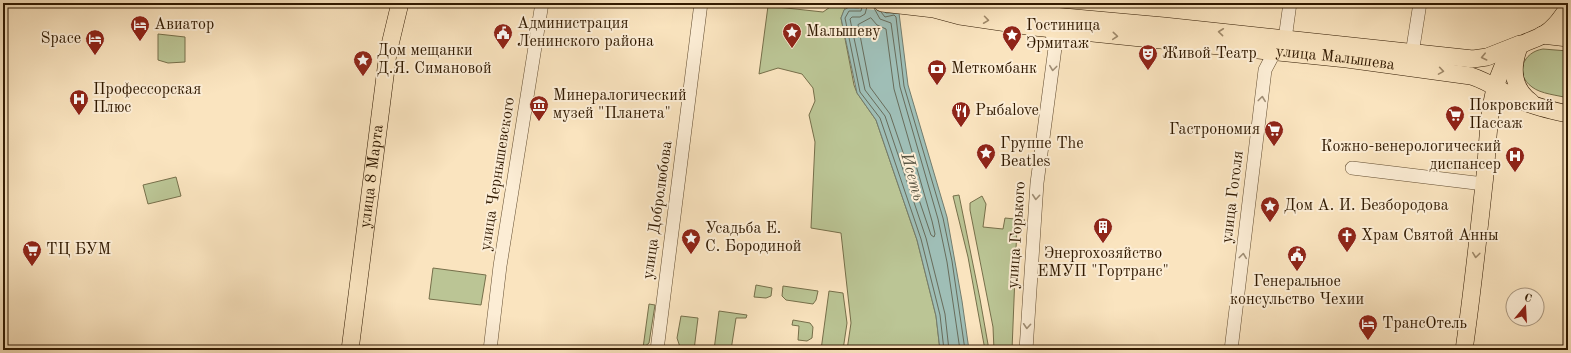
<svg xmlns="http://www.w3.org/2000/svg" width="1571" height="353" viewBox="0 0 1571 353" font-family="'Old Standard TT',serif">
	<rect width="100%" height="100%" fill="#fae4bf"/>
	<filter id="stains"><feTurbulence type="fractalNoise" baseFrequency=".005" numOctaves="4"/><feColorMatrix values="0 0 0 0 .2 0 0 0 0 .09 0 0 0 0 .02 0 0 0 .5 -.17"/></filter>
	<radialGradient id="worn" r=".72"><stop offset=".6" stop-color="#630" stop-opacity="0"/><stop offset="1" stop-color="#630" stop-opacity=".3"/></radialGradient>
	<path fill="#bbc595" stroke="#766f4a" d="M 833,5 L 846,6 L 841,18 L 854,85 L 857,93 L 876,120 L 917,240 L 936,316 L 940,350 L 847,350 L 851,323 L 841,233 L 811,228 L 815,142 L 809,115 L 815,101 L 813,88 L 802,74 L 778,68 L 759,74 L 768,6 L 823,12 Z
		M 158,34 L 185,37 L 185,62 L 168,63 L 158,60 Z
		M 1543,49 L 1568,51 L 1568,98 C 1557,95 1541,94 1532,87 C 1514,74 1523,52 1543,49 Z
		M 176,177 L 181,196 L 148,204 L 143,185 Z
		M 959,195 L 980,299 L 989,350 L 985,350 L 968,257 L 953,196 Z
		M 982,196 L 986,204 L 983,227 L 1003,229 L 1005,218 L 1025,220 L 1017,225 L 1012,350 L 994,350 L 993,327 L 970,210 L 970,203 Z
		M 433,268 L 486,275 L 481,305 L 429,299 Z
		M 756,285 L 772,288 L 771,296 L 766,298 L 754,297 Z
		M 783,286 L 818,291 L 816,300 L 813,304 L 786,300 L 782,296 Z
		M 829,291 L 843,293 L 847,323 L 843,350 L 821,350 Z
		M 649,304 L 655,305 L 649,343 L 643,348 Z
		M 719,311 L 747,315 L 746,318 L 736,318 L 731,350 L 714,350 Z
		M 681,316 L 698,318 L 694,350 L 681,350 L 677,338 Z
		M 793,320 L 810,323 L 813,327 L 812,338 L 807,341 L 798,340 L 799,326 L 792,325 Z"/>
	<path fill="#9fbeb6" stroke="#737c6d" d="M 859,3 L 883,9 L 886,13 L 899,13 L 908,85 L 947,217 L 962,301 L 969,350 L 940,350 L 936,316 L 917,240 L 876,120 L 857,93 L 841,18 L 844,10 L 849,7 L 859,8 Z"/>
	<path fill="#fae4bf" d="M 857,3 L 885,3 L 887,11 L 845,7 L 857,6 Z"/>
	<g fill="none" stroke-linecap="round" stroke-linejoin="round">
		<path stroke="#686c5b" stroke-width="1" d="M 863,3 L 861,11 L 849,11 L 845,18 L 860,92 L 880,118 L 921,239 L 940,315 L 944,350
			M 868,3 L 865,14 L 860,17 L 852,17 L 850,19 L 865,90 L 885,116 L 926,238 L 945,314 L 949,350
			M 874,8 L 880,19 L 891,23 L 900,87 L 938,219 L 947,262 L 960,350
			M 881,12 L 885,17 L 894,15 L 896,17 L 904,86 L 943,218 L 952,261 L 965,350
			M 871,18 L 877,25 L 886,29 L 894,89 L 932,221 L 935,234 L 934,237 L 931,235 L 890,114 L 870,87 L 858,25 Z"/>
		<defs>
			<path id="minor" d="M 1412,54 L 1420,3
				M 1352,168 L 1484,184
				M 490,350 L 500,266 L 542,3
				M 657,350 L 701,3
				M 1026,350 L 1037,183 L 1055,48 L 1051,29 L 1054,3
				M 1231,350 L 1265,70 L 1275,51 L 1285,39 L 1290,3"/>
			<g id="major">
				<path id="s1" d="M 882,3 L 934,9 L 960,16 L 1034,27 L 1347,59 L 1471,76 C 1487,81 1500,90 1515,98 C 1532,106 1550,110 1568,114"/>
				<path d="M 956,4 L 1053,16 L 1164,26 L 1473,59 L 1487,57 L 1520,44"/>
				<path d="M 1542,35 L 1568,38"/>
				<path d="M 1518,50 C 1511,70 1513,89 1531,102"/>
				<path id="s2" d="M 350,350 L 388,53 L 400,3"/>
				<path d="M 1464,350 C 1472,295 1478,239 1484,184 C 1489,146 1486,93 1507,59 C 1517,42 1528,43 1543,35 C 1554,29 1561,18 1568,8"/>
			</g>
		</defs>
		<use href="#minor" stroke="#624c30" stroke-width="14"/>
		<use href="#major" stroke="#301900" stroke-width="18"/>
		<use href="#minor" stroke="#fcedd5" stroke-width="13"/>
		<use href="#major" stroke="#fae4bf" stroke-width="17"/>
	</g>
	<defs><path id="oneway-chevron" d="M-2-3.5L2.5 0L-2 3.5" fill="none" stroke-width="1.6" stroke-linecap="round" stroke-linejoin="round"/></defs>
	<g stroke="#9f8969">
		<use href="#oneway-chevron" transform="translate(986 20) rotate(8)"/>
		<use href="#oneway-chevron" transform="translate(1221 32) rotate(-174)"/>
		<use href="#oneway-chevron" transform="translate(1115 36) rotate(5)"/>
		<use href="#oneway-chevron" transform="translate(1484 57) rotate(167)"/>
		<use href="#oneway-chevron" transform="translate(1441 71) rotate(9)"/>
		<use href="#oneway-chevron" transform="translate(1476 255) rotate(97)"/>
	</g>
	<g stroke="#a08e75">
		<use href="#oneway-chevron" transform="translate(1053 68) rotate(97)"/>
		<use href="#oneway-chevron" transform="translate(1262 99) rotate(-83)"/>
		<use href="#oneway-chevron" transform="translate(1036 197) rotate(95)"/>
		<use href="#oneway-chevron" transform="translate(1243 256) rotate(-83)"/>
		<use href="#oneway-chevron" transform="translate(1027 326) rotate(94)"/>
	</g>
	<defs>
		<symbol id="hotel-pin" viewBox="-11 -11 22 30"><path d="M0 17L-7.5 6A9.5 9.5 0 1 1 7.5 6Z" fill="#8f2418" stroke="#fcedd5"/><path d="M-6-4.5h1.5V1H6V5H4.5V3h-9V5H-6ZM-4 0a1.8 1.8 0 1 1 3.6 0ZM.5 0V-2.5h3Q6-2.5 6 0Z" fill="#fff"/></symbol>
		<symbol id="sight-pin" viewBox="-11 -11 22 30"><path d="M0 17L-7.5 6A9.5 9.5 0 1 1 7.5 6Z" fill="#8f2418" stroke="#fcedd5"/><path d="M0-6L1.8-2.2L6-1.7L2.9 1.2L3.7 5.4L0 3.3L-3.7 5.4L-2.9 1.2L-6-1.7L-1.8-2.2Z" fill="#fff"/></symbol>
		<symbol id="civic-pin" viewBox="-11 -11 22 30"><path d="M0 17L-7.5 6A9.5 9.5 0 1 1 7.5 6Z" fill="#8f2418" stroke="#fcedd5"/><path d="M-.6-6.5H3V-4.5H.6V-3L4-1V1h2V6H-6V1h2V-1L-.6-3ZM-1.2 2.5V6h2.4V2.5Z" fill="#fff"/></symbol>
		<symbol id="theatre-pin" viewBox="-11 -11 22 30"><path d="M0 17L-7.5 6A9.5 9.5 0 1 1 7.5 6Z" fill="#8f2418" stroke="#fcedd5"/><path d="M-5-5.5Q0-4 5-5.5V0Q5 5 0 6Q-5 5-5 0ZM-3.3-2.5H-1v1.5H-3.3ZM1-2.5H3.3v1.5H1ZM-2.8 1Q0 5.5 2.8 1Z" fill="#fff"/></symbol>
		<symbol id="bank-pin" viewBox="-11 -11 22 30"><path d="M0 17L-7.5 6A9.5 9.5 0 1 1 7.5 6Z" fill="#8f2418" stroke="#fcedd5"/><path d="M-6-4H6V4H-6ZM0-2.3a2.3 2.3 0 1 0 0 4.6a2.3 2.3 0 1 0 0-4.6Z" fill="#fff"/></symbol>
		<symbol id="hospital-pin" viewBox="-11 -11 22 30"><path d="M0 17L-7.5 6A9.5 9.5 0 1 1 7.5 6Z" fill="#8f2418" stroke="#fcedd5"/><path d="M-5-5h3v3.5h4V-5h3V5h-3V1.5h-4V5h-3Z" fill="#fff"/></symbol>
		<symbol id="museum-pin" viewBox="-11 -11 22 30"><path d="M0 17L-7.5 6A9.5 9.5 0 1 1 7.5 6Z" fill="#8f2418" stroke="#fcedd5"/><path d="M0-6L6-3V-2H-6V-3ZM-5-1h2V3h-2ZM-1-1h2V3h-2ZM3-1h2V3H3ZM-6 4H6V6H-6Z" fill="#fff"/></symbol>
		<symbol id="restaurant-pin" viewBox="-11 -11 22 30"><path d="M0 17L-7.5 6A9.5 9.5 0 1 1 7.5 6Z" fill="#8f2418" stroke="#fcedd5"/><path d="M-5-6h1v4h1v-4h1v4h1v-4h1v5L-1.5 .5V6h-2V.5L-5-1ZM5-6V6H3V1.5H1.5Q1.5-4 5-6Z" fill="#fff"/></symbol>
		<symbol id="supermarket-pin" viewBox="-11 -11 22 30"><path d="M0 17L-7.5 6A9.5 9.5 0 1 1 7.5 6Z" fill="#8f2418" stroke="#fcedd5"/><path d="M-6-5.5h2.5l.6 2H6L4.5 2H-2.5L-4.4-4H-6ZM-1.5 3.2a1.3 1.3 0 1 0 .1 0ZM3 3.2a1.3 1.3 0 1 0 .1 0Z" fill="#fff"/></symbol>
		<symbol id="building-pin" viewBox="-11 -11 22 30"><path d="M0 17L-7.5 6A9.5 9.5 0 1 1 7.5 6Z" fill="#8f2418" stroke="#fcedd5"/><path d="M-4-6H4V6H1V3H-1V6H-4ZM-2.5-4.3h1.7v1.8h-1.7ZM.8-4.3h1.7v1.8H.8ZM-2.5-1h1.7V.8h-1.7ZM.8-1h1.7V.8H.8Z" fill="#fff"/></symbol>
		<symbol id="church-pin" viewBox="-11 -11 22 30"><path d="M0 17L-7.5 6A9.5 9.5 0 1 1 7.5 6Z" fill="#8f2418" stroke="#fcedd5"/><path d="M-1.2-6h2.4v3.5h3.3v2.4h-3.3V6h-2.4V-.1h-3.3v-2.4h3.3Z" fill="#fff"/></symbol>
	</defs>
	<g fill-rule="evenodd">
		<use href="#hotel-pin" x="129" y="14" width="22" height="30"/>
		<use href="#sight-pin" x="781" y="21" width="22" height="30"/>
		<use href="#civic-pin" x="492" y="22" width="22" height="30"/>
		<use href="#sight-pin" x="1001" y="24" width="22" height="30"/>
		<use href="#hotel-pin" x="84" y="28" width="22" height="30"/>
		<use href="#theatre-pin" x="1137" y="43" width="22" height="30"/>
		<use href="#sight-pin" x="352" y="49" width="22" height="30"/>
		<use href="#bank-pin" x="926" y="58" width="22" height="30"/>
		<use href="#hospital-pin" x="68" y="88" width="22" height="30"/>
		<use href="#museum-pin" x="528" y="94" width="22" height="30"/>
		<use href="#restaurant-pin" x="950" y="100" width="22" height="30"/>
		<use href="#supermarket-pin" x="1444" y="104" width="22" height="30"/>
		<use href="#supermarket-pin" x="1263" y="119" width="22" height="30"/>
		<use href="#sight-pin" x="975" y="142" width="22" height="30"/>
		<use href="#hospital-pin" x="1504" y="145" width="22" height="30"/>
		<use href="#sight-pin" x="1259" y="195" width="22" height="30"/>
		<use href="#building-pin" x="1092" y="216" width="22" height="30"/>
		<use href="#church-pin" x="1336" y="225" width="22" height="30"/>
		<use href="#sight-pin" x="680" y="227" width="22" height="30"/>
		<use href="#supermarket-pin" x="21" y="239" width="22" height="30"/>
		<use href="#civic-pin" x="1286" y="244" width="22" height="30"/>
		<use href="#hotel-pin" x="1357" y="313" width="22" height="30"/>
	</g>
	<g text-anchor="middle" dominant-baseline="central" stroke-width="4" stroke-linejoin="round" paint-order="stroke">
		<g font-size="16" fill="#301900" stroke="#fcedd5" text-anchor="start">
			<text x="517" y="24">Администрация<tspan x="517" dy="18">Ленинского района</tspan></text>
			<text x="154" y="25">Авиатор</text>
			<text x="1026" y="26">Гостиница<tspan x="1026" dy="18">Эрмитаж</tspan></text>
			<text x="806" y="32">Малышеву</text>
			<text x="81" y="39" text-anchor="end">Space</text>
			<text x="377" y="51">Дом мещанки<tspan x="377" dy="18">Д.Я. Симановой</tspan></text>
			<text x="1162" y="54">Живой Театр</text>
			<text x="951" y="69">Меткомбанк</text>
			<text x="93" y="90">Профессорская<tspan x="93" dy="18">Плюс</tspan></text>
			<text x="553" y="96">Минералогический<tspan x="553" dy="18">музей "Планета"</tspan></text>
			<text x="1469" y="106">Покровский<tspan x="1469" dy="18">Пассаж</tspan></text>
			<text x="975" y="111">Рыбаlove</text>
			<text x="1260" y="130" text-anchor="end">Гастрономия</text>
			<text x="1000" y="144">Группе The<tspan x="1000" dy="18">Beatles</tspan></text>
			<text x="1501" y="147" text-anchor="end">Кожно-венерологический<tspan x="1501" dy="18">диспансер</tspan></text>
			<text x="1284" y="206">Дом А. И. Безбородова</text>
			<text x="705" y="229">Усадьба Е.<tspan x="705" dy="18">С. Бородиной</tspan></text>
			<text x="1361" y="236">Храм Святой Анны</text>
			<text x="46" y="250">ТЦ БУМ</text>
			<text x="1103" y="254" text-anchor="middle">Энергохозяйство<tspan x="1103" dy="18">ЕМУП "Гортранс"</tspan></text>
			<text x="1297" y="282" text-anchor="middle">Генеральное<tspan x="1297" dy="18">консульство Чехии</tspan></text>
			<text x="1382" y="324">ТрансОтель</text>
		</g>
		<g font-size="16" fill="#301900" stroke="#fcedd5">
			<text stroke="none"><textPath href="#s1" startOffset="457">улица Малышева</textPath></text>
			<text transform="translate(498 174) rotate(-81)">улица Чернышевского</text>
			<text stroke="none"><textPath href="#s2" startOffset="175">улица 8 Марта</textPath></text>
			<text transform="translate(1233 197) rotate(-83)">улица Гоголя</text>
			<text transform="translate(658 210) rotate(-82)">улица Добролюбова</text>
			<text transform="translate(1017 235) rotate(-86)">улица Горького</text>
		</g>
		<g font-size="17" font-style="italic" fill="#575340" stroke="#fcedd5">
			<text transform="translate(912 177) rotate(74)">Исеть</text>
		</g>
	</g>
	<rect width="1571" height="353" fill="none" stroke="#fae4bf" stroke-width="16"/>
	<rect x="4" y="4" width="1563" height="345" fill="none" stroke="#301900" stroke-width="2"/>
	<rect x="8" y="8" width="1555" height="337" fill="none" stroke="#301900"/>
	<g transform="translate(1525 307) rotate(18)"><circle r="19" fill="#fcedd5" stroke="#aa9880"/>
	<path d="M0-3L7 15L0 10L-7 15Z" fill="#8f2418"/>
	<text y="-6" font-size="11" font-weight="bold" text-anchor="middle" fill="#301900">С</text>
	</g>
	<rect width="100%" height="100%" filter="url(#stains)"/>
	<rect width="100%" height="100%" fill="url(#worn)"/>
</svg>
